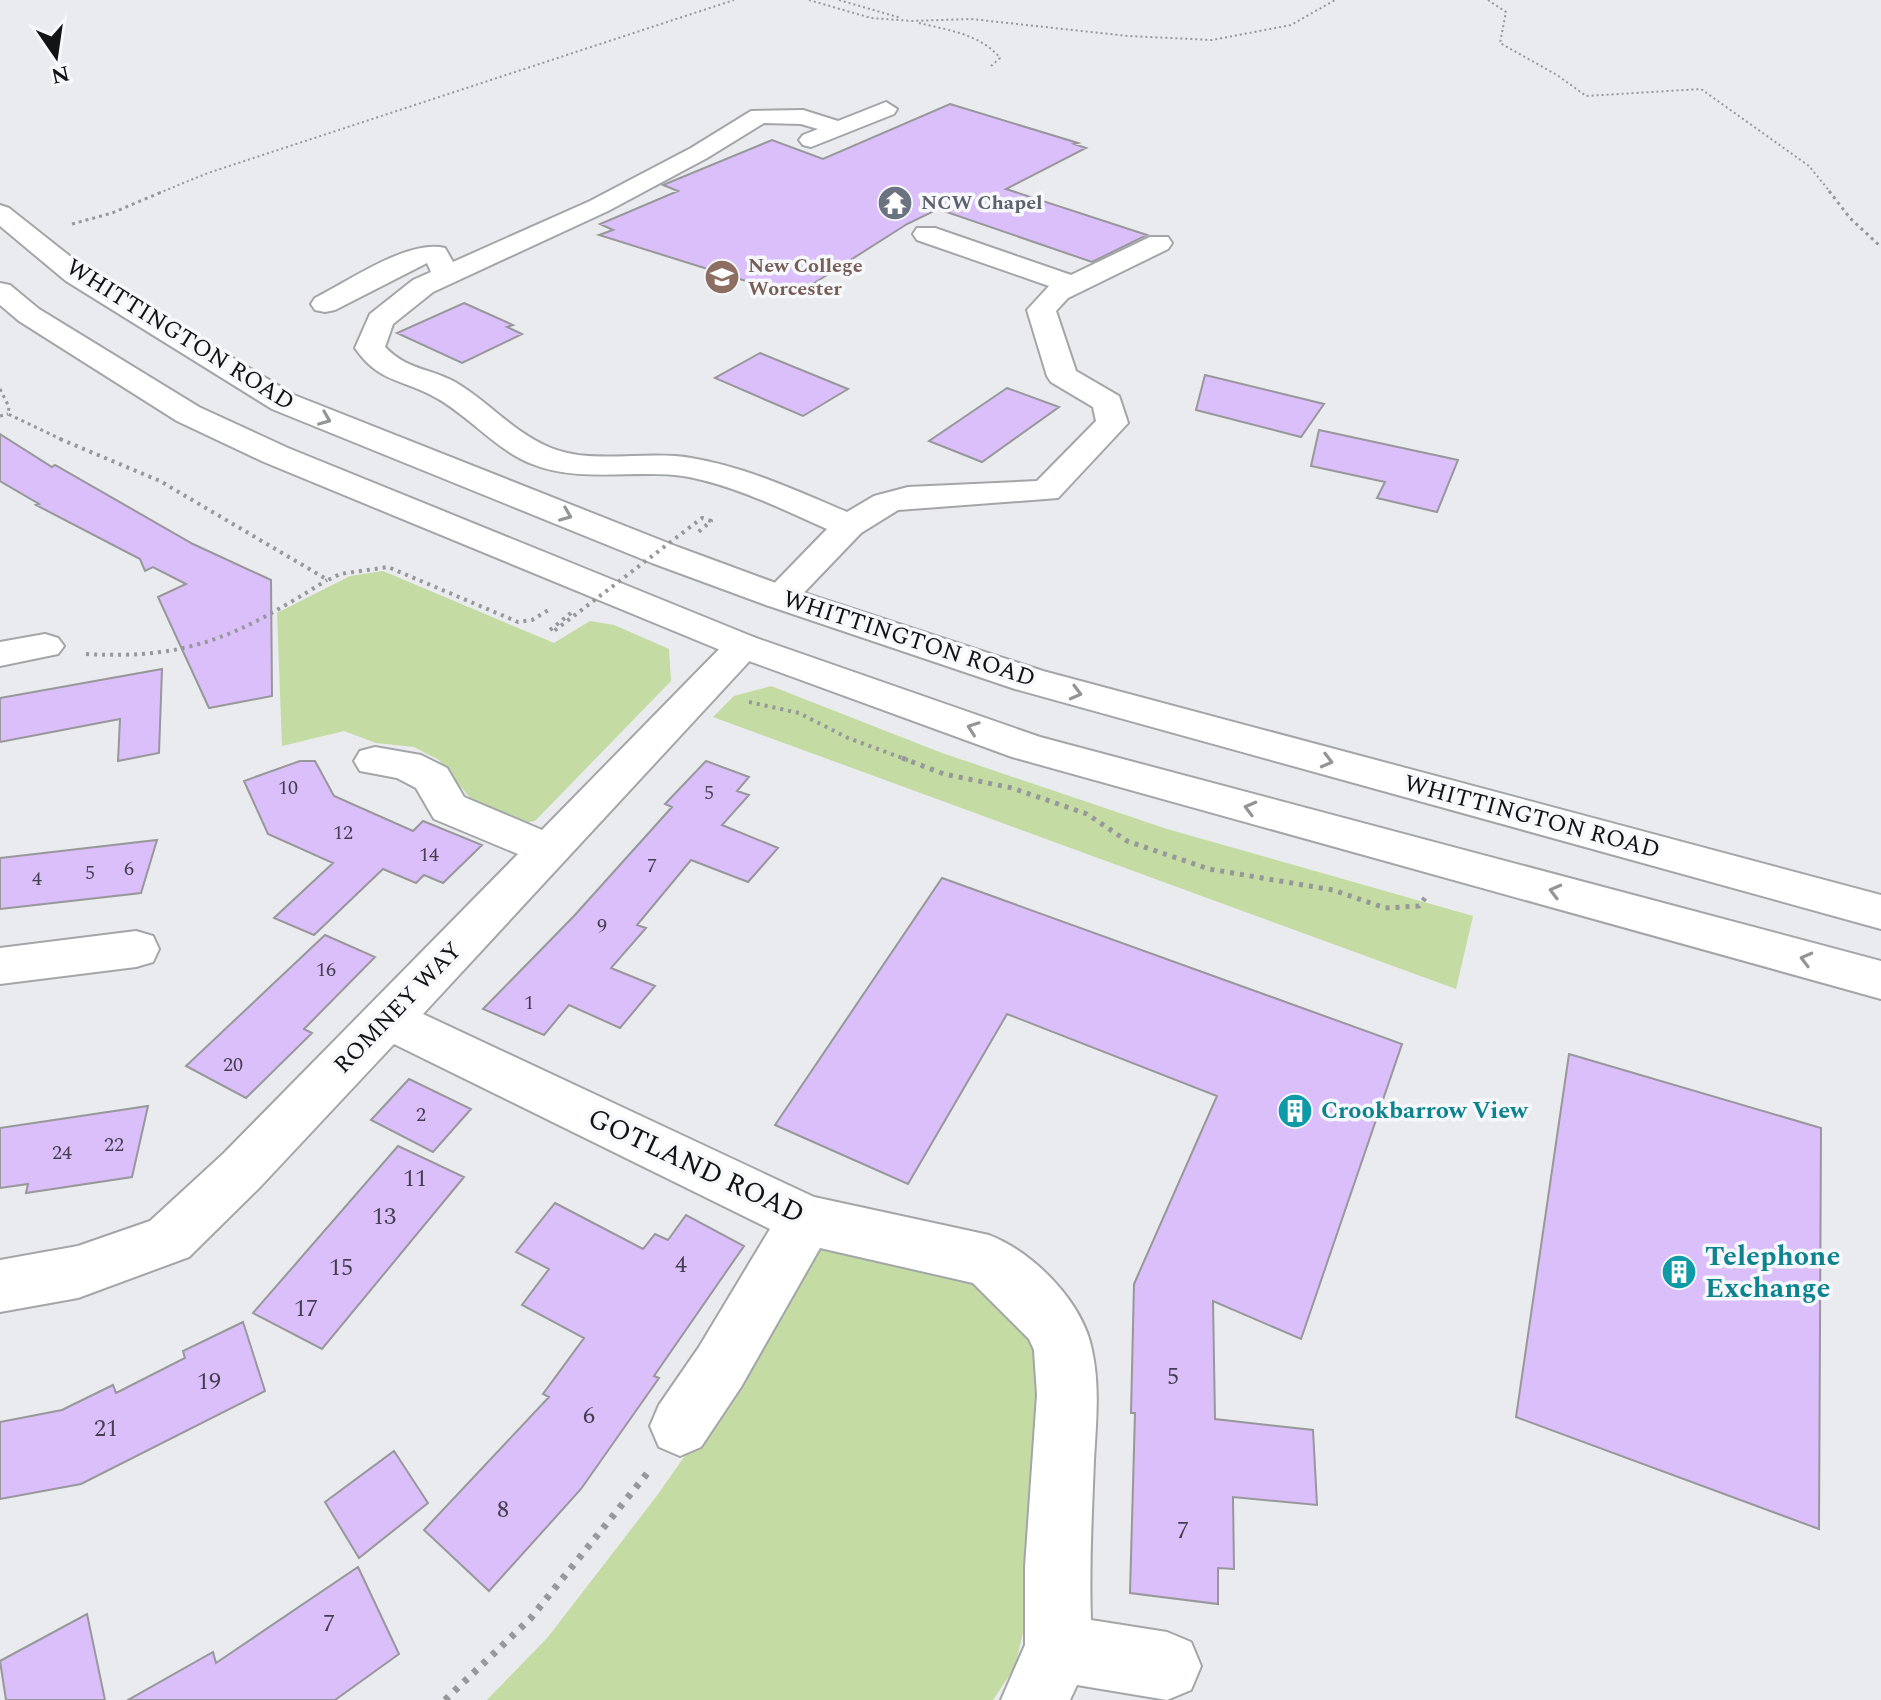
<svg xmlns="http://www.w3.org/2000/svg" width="1881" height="1700" viewBox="0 0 1881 1700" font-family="Spectral,serif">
	<rect width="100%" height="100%" fill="#e9ebee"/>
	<path fill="#c4dba3" d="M 383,571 L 554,643 L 590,621 L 614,625 L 669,649 L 671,681 L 535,821 L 522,823 L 474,803 L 439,760 L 414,747 L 376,743 L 344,731 L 282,746 L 277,613 L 350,576 Z
		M 771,686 L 942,753 L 1167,829 L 1473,916 L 1456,989 L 713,717 L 734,696 Z
		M 809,1247 L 963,1276 L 990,1292 L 1032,1340 L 1041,1370 L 1025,1624 L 1015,1667 L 993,1700 L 487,1700 L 548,1637 L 656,1497 L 745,1370 Z"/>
	<path fill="#dabffb" stroke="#98979a" stroke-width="2" d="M 950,104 L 1078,143 L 1074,144 L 1086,148 L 1006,189 L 1147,235 L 1092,262 L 938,209 L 907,224 L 794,296 L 599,235 L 613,230 L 600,224 L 678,191 L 663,185 L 772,140 L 823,159 Z
		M 464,303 L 513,325 L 507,327 L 522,334 L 462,363 L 397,333 Z
		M 760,353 L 848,389 L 803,416 L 715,378 Z
		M 1205,375 L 1324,404 L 1301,437 L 1196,410 Z
		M 1007,388 L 1059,407 L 982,462 L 929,441 Z
		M 1319,430 L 1458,460 L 1437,512 L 1377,498 L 1385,482 L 1311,466 Z
		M 0,434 L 52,467 L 55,465 L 193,544 L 271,580 L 272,696 L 209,708 L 158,597 L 186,584 L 153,567 L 145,571 L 140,559 L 36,505 L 39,504 L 0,481 Z
		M 162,669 L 159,753 L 118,761 L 120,719 L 0,742 L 0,698 Z
		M 300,761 L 315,761 L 334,796 L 413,831 L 423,821 L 482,845 L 443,883 L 424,875 L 416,883 L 383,869 L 314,935 L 274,918 L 333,863 L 268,834 L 244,781 Z
		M 706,761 L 749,777 L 737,791 L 749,795 L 722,825 L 778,848 L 748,882 L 691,860 L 637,925 L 646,928 L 611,968 L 655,986 L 620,1028 L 569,1005 L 544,1035 L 483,1009 L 574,916 L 672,807 L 665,804 Z
		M 157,840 L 141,893 L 0,909 L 0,858 Z
		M 942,878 L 1402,1044 L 1301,1339 L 1213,1301 L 1215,1419 L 1313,1430 L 1317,1505 L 1233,1497 L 1234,1569 L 1218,1568 L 1218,1604 L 1130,1593 L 1135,1413 L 1131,1413 L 1134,1284 L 1217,1096 L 1007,1014 L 908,1184 L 775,1125 Z
		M 325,935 L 375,957 L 304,1029 L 312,1033 L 246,1098 L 186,1066 Z
		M 1569,1054 L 1821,1128 L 1819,1529 L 1516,1417 Z
		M 409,1079 L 471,1109 L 433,1152 L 371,1120 Z
		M 148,1106 L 132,1177 L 26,1193 L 28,1184 L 0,1188 L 0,1128 Z
		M 398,1146 L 464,1177 L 322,1349 L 253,1313 Z
		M 555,1203 L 643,1249 L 655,1234 L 668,1240 L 686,1215 L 744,1246 L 654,1376 L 659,1378 L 581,1489 L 489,1591 L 424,1530 L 549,1397 L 543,1394 L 584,1338 L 522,1305 L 549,1269 L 516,1252 Z
		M 243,1322 L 265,1391 L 81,1484 L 0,1499 L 0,1422 L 62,1410 L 113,1385 L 116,1393 L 185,1358 L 183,1351 Z
		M 394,1451 L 428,1503 L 359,1558 L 325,1502 Z
		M 358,1567 L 399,1654 L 335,1700 L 128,1700 L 213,1652 L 216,1663 Z
		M 87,1614 L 105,1700 L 6,1700 L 0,1661 Z"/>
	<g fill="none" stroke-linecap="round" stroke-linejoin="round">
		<defs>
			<path id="minor" d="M 886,102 L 897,109 L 894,114 L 811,147 L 803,145 L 799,140 L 803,135 L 818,129 L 801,124 L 764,123 L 707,158 L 608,211 L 433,292 L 393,324 L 385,347 C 407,370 429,368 455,382 C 488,401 515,434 551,448 C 593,465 647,450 691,458 C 746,467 797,491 847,512 L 874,496 L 908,487 L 1037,481 L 1096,421 L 1093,407 L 1051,382 L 1047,376 L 1027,310 L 1049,286 L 917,240 L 913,234 L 917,228 L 935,228 L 1071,275 L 1150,237 L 1168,237 L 1172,243 L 1168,249 L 1068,298 L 1056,311 L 1076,371 L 1119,396 L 1128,423 L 1058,498 L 898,510 L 861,533 L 792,605 L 779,608 L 766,605 L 761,597 L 827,529 C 782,509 738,487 689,477 C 640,468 581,484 532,464 C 494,449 467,413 431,395 C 398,378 379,382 355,348 L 370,314 L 413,280 L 431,272 L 427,263 L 335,310 L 325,312 L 315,310 L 311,304 L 315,298 C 349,281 408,239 445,248 L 453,262 L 590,201 L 691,148 L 751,111 L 803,110 L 838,121 Z
				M 45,634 L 58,638 L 64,646 L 58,654 L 0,666 L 0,642 Z
				M 743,634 L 756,638 L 762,646 L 756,654 L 423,1014 L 814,1197 L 989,1235 C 1033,1252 1083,1302 1092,1350 C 1100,1386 1096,1424 1094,1460 C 1092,1514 1089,1566 1091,1620 L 1167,1632 L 1191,1642 L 1201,1666 L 1191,1690 L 1167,1700 L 1077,1685 L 1070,1700 L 1001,1700 L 1025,1645 L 1025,1567 L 1037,1395 L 1034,1350 L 1029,1339 L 973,1283 L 820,1248 L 741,1387 L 701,1447 L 680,1456 L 659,1447 L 650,1426 L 659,1405 L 699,1347 L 770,1229 L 394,1044 L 261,1186 L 189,1257 L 78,1298 L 0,1312 L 0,1260 L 78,1246 L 150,1221 L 223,1154 L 518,854 L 434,819 L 416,788 L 397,778 L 360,771 L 354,761 L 360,751 L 375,747 L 421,755 L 447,768 L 464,797 L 542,830 L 730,638 Z
				M 136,931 L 153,936 L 159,949 L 153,962 L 136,967 L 0,984 L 0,948 Z"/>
			<path id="major" d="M 0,205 L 9,208 L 86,269 L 294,395 L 678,547 L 792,589 L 1043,671 L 1881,895 L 1881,929 L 1015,689 L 766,605 L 652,563 L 272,409 L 66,281 L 0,226 Z
				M 0,283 L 10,285 L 39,309 L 199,407 L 288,448 L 756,638 L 1040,737 L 1881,961 L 1881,999 L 1012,757 L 730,654 L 264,462 L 177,421 L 19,321 L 0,305 Z"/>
		</defs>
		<use href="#minor" stroke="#a3a6a8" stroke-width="4"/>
		<use href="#major" stroke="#a3a6a8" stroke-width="4"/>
		<path stroke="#96989a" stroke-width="2" stroke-dasharray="2 3" stroke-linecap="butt" d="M 809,0 L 871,18 L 912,21 L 971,19 L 1128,36 L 1212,40 L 1291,25 L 1335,0
			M 839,0 L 901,18
			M 1488,0 L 1506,12 L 1500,43 L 1557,75 L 1586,96 L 1701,89 L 1809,166 L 1831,193
			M 919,23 C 947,30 981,34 1000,58 L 991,66
			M 159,193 L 208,173 L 734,0"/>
		<path stroke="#96989a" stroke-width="3" stroke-dasharray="3 4" stroke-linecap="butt" d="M 1829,191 L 1850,218 L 1881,247
			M 72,224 L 112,213 L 164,191
			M 0,389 L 9,407 L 8,414 L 65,441
			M 0,416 L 8,414"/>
		<path stroke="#96989a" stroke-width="4" stroke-dasharray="3 5" stroke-linecap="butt" d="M 60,439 L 160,481 L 328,580 L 340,574 L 388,567 L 518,622 L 532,620 L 550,609
			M 86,654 C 192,660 240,634 327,580
			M 749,702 L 799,713 L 848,738 L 908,760"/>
		<path stroke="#96989a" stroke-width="5" stroke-dasharray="4 6" stroke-linecap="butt" d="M 902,758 L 944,774 L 1012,788 L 1087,814 L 1127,841 L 1209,869 L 1333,890 L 1385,908 L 1419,906 L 1425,898"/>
		<path stroke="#96989a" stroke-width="7" stroke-dasharray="5 8" stroke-linecap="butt" d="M 445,1700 L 530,1619 L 649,1471"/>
		<use href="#minor" fill="#fff" fill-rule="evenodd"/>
		<use href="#major" fill="#fff" fill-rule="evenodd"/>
		<path stroke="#96989a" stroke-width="4" stroke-dasharray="3 5" stroke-linecap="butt" d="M 571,613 L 550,630 L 554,631 L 702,518 L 711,521 L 695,535"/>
	</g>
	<defs><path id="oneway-chevron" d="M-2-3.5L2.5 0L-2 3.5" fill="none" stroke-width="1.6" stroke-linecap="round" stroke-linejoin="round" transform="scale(2)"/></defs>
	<g stroke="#949595">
		<use href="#oneway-chevron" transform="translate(325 419) rotate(22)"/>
		<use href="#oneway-chevron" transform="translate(566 515) rotate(22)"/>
		<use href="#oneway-chevron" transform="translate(1076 693) rotate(15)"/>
		<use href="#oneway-chevron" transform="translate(973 728) rotate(-160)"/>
		<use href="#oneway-chevron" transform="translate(1327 761) rotate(15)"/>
		<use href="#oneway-chevron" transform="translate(1250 808) rotate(-165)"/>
		<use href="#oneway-chevron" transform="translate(1555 891) rotate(-165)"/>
		<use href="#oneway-chevron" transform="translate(1806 959) rotate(-165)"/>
	</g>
	<defs>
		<symbol id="temple-disc" viewBox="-11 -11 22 22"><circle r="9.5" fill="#6b7280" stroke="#f6f8fb"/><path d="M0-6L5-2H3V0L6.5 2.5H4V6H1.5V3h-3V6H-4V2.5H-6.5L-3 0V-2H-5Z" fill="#fff"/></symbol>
		<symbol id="school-disc" viewBox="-11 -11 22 22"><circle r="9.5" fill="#8d6e63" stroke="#f6f8fb"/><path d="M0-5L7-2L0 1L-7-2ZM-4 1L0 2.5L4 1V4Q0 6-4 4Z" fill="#fff"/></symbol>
		<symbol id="building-disc" viewBox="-11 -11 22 22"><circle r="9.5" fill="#0f9aa8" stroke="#f6f8fb"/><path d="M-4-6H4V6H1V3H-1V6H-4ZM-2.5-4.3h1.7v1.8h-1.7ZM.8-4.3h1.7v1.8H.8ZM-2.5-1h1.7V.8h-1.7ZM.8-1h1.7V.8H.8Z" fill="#fff"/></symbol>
	</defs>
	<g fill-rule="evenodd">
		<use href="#temple-disc" x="875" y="183" width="40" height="40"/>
		<use href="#school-disc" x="702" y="257" width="40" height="40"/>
		<use href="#building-disc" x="1275" y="1091" width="40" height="40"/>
		<use href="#building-disc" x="1659" y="1252" width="40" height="40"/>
	</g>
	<g text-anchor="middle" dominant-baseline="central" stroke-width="7" stroke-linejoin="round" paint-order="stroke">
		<g font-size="20" font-weight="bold" fill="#5b616d" stroke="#f6f8fb" text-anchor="start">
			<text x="921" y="203">NCW Chapel</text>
		</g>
		<g font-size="20" font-weight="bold" fill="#785e54" stroke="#f6f8fb" text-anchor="start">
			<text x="748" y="266">New College<tspan x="748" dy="23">Worcester</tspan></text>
		</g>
		<g font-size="20" fill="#443e4e">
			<text x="288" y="788">10</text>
			<text x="709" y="793">5</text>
			<text x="343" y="833">12</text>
			<text x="429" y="855">14</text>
			<text x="652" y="866">7</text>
			<text x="129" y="869">6</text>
			<text x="90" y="873">5</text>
			<text x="37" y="879">4</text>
			<text x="602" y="926">9</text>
			<text x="326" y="970">16</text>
			<text x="529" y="1003">1</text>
			<text x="233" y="1065">20</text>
			<text x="421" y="1115">2</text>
			<text x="114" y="1145">22</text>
			<text x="62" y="1153">24</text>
		</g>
		<g font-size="24" fill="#121314" stroke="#f6f8fb">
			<text transform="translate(180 335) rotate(32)">WHITTINGTON ROAD</text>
			<text transform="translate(909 639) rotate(18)">WHITTINGTON ROAD</text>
			<text transform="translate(1532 817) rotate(15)">WHITTINGTON ROAD</text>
			<text transform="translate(398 1008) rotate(-46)">ROMNEY WAY</text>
		</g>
		<g font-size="24" font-weight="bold" fill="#0d838f" stroke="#f6f8fb" text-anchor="start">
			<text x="1321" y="1111">Crookbarrow View</text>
		</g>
		<g font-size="24" fill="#443e4e">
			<text x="415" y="1179">11</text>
			<text x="384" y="1217">13</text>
			<text x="681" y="1265">4</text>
			<text x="341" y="1268">15</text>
			<text x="306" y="1309">17</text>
			<text x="1173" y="1377">5</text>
			<text x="209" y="1382">19</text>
			<text x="589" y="1416">6</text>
			<text x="106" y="1429">21</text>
			<text x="503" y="1510">8</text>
			<text x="1183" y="1531">7</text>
			<text x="329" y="1624">7</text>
		</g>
		<g font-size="28" fill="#121314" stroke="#f6f8fb">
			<text transform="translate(696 1166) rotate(25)">GOTLAND ROAD</text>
		</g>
		<g font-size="28" font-weight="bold" fill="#0d838f" stroke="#f6f8fb" text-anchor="start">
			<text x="1705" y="1256">Telephone<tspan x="1705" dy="32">Exchange</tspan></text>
		</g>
	</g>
	<g transform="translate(56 56) rotate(167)" stroke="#f6f8fb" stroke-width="6" paint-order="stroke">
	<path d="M0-6L14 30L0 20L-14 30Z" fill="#121314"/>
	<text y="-12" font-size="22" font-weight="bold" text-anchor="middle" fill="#121314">N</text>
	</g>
</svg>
